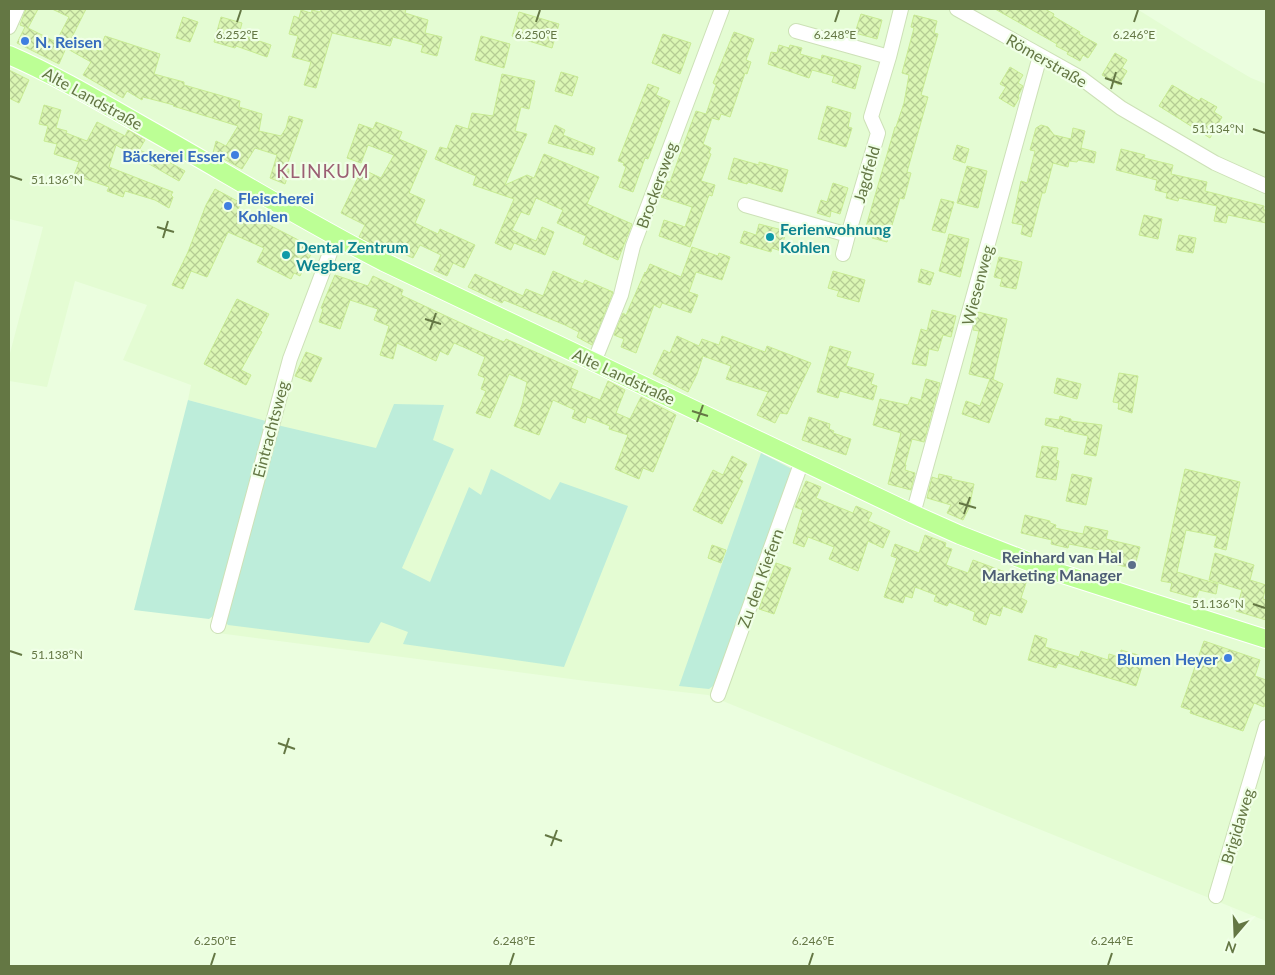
<svg xmlns="http://www.w3.org/2000/svg" width="1275" height="975" viewBox="0 0 1275 975" font-family="Lato,sans-serif">
	<defs>
		<pattern id="building-cross-hatch" width="8" height="8" patternUnits="userSpaceOnUse" patternTransform="scale(1.25)"><rect width="8" height="8" fill="#dbf6b4"/><path d="M0 0l8 8M0 8l8-8" fill="none" stroke="#b5cc94"/></pattern>
	</defs>
	<rect width="100%" height="100%" fill="#ebfedf"/>
	<path fill="#e4fcd3" d="M 9,9 L 1137,9 L 1185,39 L 1251,78 L 1266,84 L 1266,921 L 708,695 L 586,681 L 218,633 L 266,421 L 188,400 L 191,385 L 123,360 L 147,305 L 75,281 L 47,387 L 9,381 L 9,357 L 43,227 L 9,219 Z"/>
	<path fill="#bdedda" d="M 188,400 L 266,421 L 217,613 L 209,619 L 134,610 Z
		M 394,404 L 444,405 L 433,440 L 454,449 L 402,568 L 430,582 L 469,487 L 481,495 L 491,469 L 550,500 L 560,482 L 628,506 L 564,667 L 403,644 L 408,632 L 381,622 L 369,643 L 228,625 L 223,619 L 277,425 L 376,448 Z
		M 761,453 L 792,469 L 766,548 L 717,683 L 709,689 L 679,686 Z"/>
	<path fill="url(#building-cross-hatch)" stroke="#c8eb93" d="M 26,9 L 38,9 L 28,28 L 56,42 L 69,17 L 52,9 L 86,9 L 72,37 L 99,51 L 105,36 L 160,54 L 154,74 L 184,82 L 184,85 L 240,101 L 239,107 L 262,114 L 259,131 L 281,136 L 286,128 L 289,116 L 303,120 L 286,168 L 290,170 L 285,184 L 270,178 L 277,155 L 255,148 L 242,169 L 213,153 L 216,141 L 226,146 L 238,126 L 173,106 L 174,105 L 143,97 L 142,100 L 127,91 L 123,98 L 83,75 L 91,62 L 66,48 L 59,64 L 17,43 L 25,27 L 20,25 Z
		M 321,9 L 406,9 L 405,13 L 428,20 L 425,33 L 442,37 L 437,56 L 421,52 L 423,45 L 393,37 L 390,46 L 332,33 L 316,88 L 304,85 L 311,62 L 292,57 L 298,36 L 289,34 L 294,16 L 299,18 L 301,10 L 311,13 L 312,10 L 320,12 Z
		M 995,9 L 1045,9 L 1054,14 L 1053,16 L 1080,32 L 1079,34 L 1097,44 L 1088,58 L 1083,55 L 1080,61 L 1067,54 L 1068,52 L 1056,46 L 1057,44 Z
		M 519,12 L 559,24 L 552,48 L 512,36 Z
		M 861,14 L 882,20 L 877,39 L 855,33 Z
		M 914,15 L 937,21 L 934,33 L 938,34 L 921,95 L 928,97 L 907,172 L 911,173 L 904,199 L 900,198 L 887,242 L 872,238 L 874,232 L 865,230 L 895,127 L 896,127 L 904,103 L 909,75 L 902,73 L 914,28 L 911,27 Z
		M 183,17 L 198,22 L 190,42 L 176,38 Z
		M 221,17 L 242,23 L 239,34 L 271,45 L 267,57 L 236,46 L 235,48 L 214,42 Z
		M 734,32 L 754,39 L 746,60 L 751,62 L 747,74 L 745,73 L 730,117 L 721,114 L 719,120 L 712,118 L 703,144 L 711,148 L 709,153 L 711,154 L 701,181 L 715,185 L 712,196 L 709,195 L 690,247 L 659,236 L 664,220 L 685,227 L 692,207 L 661,197 L 667,181 L 670,182 L 696,111 L 706,114 L 716,85 L 713,83 Z
		M 663,34 L 691,43 L 680,74 L 652,63 Z
		M 481,36 L 510,44 L 504,68 L 475,60 Z
		M 779,45 L 789,48 L 790,45 L 802,48 L 800,54 L 821,60 L 822,55 L 861,66 L 855,89 L 832,82 L 834,76 L 812,70 L 809,78 L 768,64 L 771,52 L 777,53 Z
		M 1115,53 L 1127,60 L 1122,68 L 1127,71 L 1119,85 L 1102,75 Z
		M 1010,67 L 1023,75 L 1018,83 L 1023,86 L 1018,96 L 1019,98 L 1014,107 L 999,98 L 1006,87 L 1000,84 Z
		M 9,70 L 29,80 L 19,103 L 9,98 Z
		M 561,72 L 578,77 L 572,96 L 555,91 Z
		M 502,74 L 535,81 L 529,109 L 521,107 L 515,131 L 527,134 L 505,185 L 527,175 L 534,178 L 544,154 L 599,177 L 587,204 L 632,224 L 618,260 L 583,244 L 586,236 L 557,223 L 563,210 L 536,198 L 529,215 L 521,212 L 512,230 L 536,241 L 542,227 L 554,232 L 545,255 L 514,243 L 511,250 L 495,243 L 514,199 L 473,185 L 476,176 L 435,159 L 440,147 L 447,149 L 456,125 L 468,129 L 472,113 L 493,116 Z
		M 648,84 L 659,88 L 656,95 L 670,101 L 648,159 L 645,158 L 633,192 L 619,187 L 626,167 L 623,165 L 624,163 L 618,161 Z
		M 1172,85 L 1199,101 L 1201,98 L 1217,107 L 1214,112 L 1222,117 L 1210,138 L 1159,106 Z
		M 44,105 L 61,110 L 56,128 L 67,131 L 66,133 L 87,141 L 97,122 L 125,136 L 128,130 L 145,140 L 139,150 L 169,162 L 185,171 L 179,181 L 116,145 L 109,167 L 173,192 L 171,195 L 173,197 L 169,208 L 155,200 L 125,191 L 123,197 L 107,191 L 109,187 L 74,175 L 79,162 L 54,154 L 57,144 L 44,141 L 48,126 L 39,124 Z
		M 827,106 L 851,113 L 848,127 L 852,128 L 846,147 L 818,139 Z
		M 376,122 L 402,132 L 399,139 L 427,151 L 409,193 L 425,200 L 415,223 L 438,234 L 440,229 L 475,245 L 464,268 L 453,263 L 447,276 L 434,270 L 441,255 L 420,245 L 413,258 L 387,246 L 385,250 L 359,237 L 365,225 L 341,213 L 362,169 L 381,178 L 394,155 L 368,145 L 361,163 L 347,158 L 359,124 L 373,129 Z
		M 555,125 L 565,130 L 563,135 L 595,148 L 593,155 L 548,143 Z
		M 1041,125 L 1048,127 L 1054,135 L 1071,139 L 1073,128 L 1085,131 L 1081,148 L 1096,152 L 1094,163 L 1078,160 L 1077,162 L 1069,161 L 1068,167 L 1053,163 L 1045,193 L 1042,193 L 1031,237 L 1021,234 L 1023,225 L 1012,223 L 1021,181 L 1027,183 L 1035,151 L 1030,150 L 1036,128 Z
		M 957,145 L 969,149 L 965,163 L 953,159 Z
		M 1121,149 L 1145,155 L 1144,158 L 1173,165 L 1171,174 L 1207,182 L 1205,191 L 1264,206 L 1263,210 L 1266,210 L 1266,223 L 1228,215 L 1226,223 L 1214,221 L 1217,206 L 1179,198 L 1178,201 L 1166,198 L 1167,193 L 1155,190 L 1157,180 L 1116,170 Z
		M 734,158 L 759,165 L 759,162 L 788,170 L 782,192 L 748,182 L 747,184 L 728,179 Z
		M 967,166 L 987,171 L 978,208 L 957,203 Z
		M 833,183 L 848,188 L 840,214 L 831,211 L 830,217 L 817,213 L 821,200 L 827,202 Z
		M 215,189 L 241,203 L 238,209 L 314,248 L 300,276 L 294,273 L 291,279 L 257,262 L 264,248 L 228,232 L 207,277 L 191,271 L 183,289 L 172,285 L 188,252 L 206,205 Z
		M 941,199 L 954,202 L 945,233 L 932,230 Z
		M 1144,215 L 1162,219 L 1158,239 L 1139,235 Z
		M 759,224 L 786,231 L 781,251 L 772,248 L 771,252 L 740,243 L 744,231 L 756,235 Z
		M 949,234 L 969,239 L 960,277 L 939,271 Z
		M 1179,235 L 1196,238 L 1193,253 L 1176,250 Z
		M 692,247 L 718,256 L 719,253 L 730,257 L 722,280 L 696,272 L 689,292 L 698,295 L 691,313 L 662,303 L 660,308 L 654,305 L 636,353 L 621,347 L 624,339 L 614,335 L 623,313 L 626,315 L 645,272 L 646,273 L 650,264 L 681,277 Z
		M 999,257 L 1022,262 L 1016,289 L 1000,286 L 1002,279 L 994,277 Z
		M 921,269 L 934,273 L 930,285 L 918,282 Z
		M 553,271 L 583,284 L 585,280 L 613,292 L 592,345 L 577,337 L 579,332 L 565,325 L 504,300 L 502,303 L 468,287 L 475,274 L 523,296 L 526,289 L 543,296 Z
		M 833,271 L 865,280 L 859,302 L 837,296 L 839,291 L 828,288 Z
		M 335,275 L 368,286 L 373,276 L 403,290 L 401,295 L 476,330 L 504,342 L 506,339 L 578,371 L 571,388 L 600,400 L 608,381 L 625,390 L 616,413 L 630,419 L 641,397 L 676,415 L 653,472 L 643,468 L 639,479 L 615,469 L 628,435 L 609,429 L 610,426 L 587,417 L 585,423 L 572,418 L 575,410 L 553,400 L 539,435 L 514,426 L 522,405 L 527,382 L 509,374 L 490,418 L 476,413 L 486,391 L 481,389 L 485,378 L 478,375 L 485,357 L 468,349 L 454,343 L 448,355 L 440,351 L 436,361 L 397,343 L 393,359 L 380,355 L 389,326 L 374,320 L 378,309 L 350,300 L 340,329 L 319,322 L 323,309 L 321,308 Z
		M 237,299 L 269,314 L 260,331 L 262,332 L 241,370 L 251,375 L 246,385 L 204,364 Z
		M 932,310 L 956,316 L 951,337 L 943,335 L 938,351 L 929,349 L 926,366 L 912,364 L 921,329 L 927,331 Z
		M 978,312 L 1007,319 L 993,380 L 992,379 L 1003,384 L 989,423 L 962,414 L 966,401 L 980,406 L 990,379 L 969,374 L 979,331 L 973,330 Z
		M 677,336 L 699,346 L 702,339 L 719,345 L 722,336 L 765,352 L 767,346 L 811,363 L 787,414 L 780,413 L 775,423 L 757,415 L 768,392 L 726,379 L 731,366 L 703,356 L 697,374 L 688,392 L 653,374 L 664,350 L 670,353 Z
		M 830,346 L 851,352 L 846,366 L 874,374 L 871,384 L 877,386 L 873,400 L 840,391 L 838,398 L 817,392 Z
		M 306,352 L 322,358 L 311,382 L 295,376 Z
		M 1119,373 L 1138,376 L 1132,413 L 1118,409 L 1119,403 L 1113,402 Z
		M 1057,378 L 1081,384 L 1077,399 L 1054,393 Z
		M 926,379 L 940,383 L 924,442 L 912,439 L 905,465 L 906,465 L 905,470 L 915,473 L 911,490 L 888,484 L 901,433 L 873,425 L 880,399 L 908,405 L 911,397 L 921,400 Z
		M 1060,416 L 1071,419 L 1071,421 L 1102,425 L 1096,456 L 1084,454 L 1088,436 L 1064,431 L 1065,430 L 1045,425 L 1046,418 L 1059,420 Z
		M 809,417 L 830,424 L 829,429 L 834,431 L 833,433 L 851,439 L 846,455 L 802,440 Z
		M 1042,446 L 1058,448 L 1056,460 L 1059,461 L 1056,480 L 1036,477 Z
		M 732,456 L 747,464 L 739,479 L 743,481 L 722,524 L 693,510 L 713,470 L 723,475 Z
		M 1185,469 L 1240,482 L 1226,550 L 1214,547 L 1217,536 L 1186,530 L 1177,572 L 1218,584 L 1216,594 L 1199,590 L 1196,598 L 1170,591 L 1172,583 L 1161,581 Z
		M 939,474 L 952,477 L 951,479 L 974,484 L 969,508 L 963,520 L 947,513 L 951,505 L 927,498 L 932,477 L 938,479 Z
		M 1072,474 L 1092,478 L 1086,505 L 1066,501 Z
		M 806,481 L 821,487 L 816,498 L 853,513 L 856,506 L 872,513 L 868,521 L 890,531 L 883,548 L 868,541 L 858,571 L 829,559 L 834,547 L 808,537 L 804,547 L 793,543 L 803,510 L 795,507 Z
		M 1025,515 L 1050,521 L 1050,523 L 1056,525 L 1055,528 L 1083,534 L 1085,526 L 1108,531 L 1106,539 L 1140,547 L 1134,569 L 1107,562 L 1109,552 L 1069,544 L 1068,548 L 1051,544 L 1052,540 L 1021,533 Z
		M 925,535 L 946,543 L 945,547 L 952,549 L 946,565 L 968,573 L 973,560 L 1027,580 L 1021,598 L 1027,601 L 1022,613 L 1003,606 L 1000,616 L 990,613 L 986,625 L 973,620 L 975,612 L 949,602 L 947,606 L 934,601 L 936,595 L 915,587 L 912,598 L 905,596 L 903,603 L 884,597 L 897,558 L 891,556 L 895,544 L 919,553 Z
		M 712,545 L 726,550 L 721,563 L 708,558 Z
		M 1215,553 L 1254,565 L 1250,580 L 1266,585 L 1263,599 L 1266,600 L 1266,620 L 1236,611 L 1242,590 L 1209,580 Z
		M 776,563 L 791,568 L 774,614 L 759,609 Z
		M 1035,635 L 1047,639 L 1045,647 L 1079,657 L 1081,651 L 1108,660 L 1109,654 L 1119,657 L 1121,650 L 1145,657 L 1136,686 L 1058,663 L 1056,668 L 1028,660 Z
		M 1204,641 L 1260,660 L 1255,676 L 1266,680 L 1266,701 L 1264,707 L 1254,703 L 1243,731 L 1190,713 L 1191,710 L 1181,707 Z"/>
	<g fill="none" stroke-linecap="round" stroke-linejoin="round">
		<defs>
			<path id="minor" d="M 957,9 L 1081,78 L 1121,108 L 1215,163 L 1266,186
				M 9,27 L 17,9
				M 796,31 L 889,57
				M 745,205 L 848,235 L 878,133 L 871,117 L 889,57 L 901,9
				M 843,254 L 848,235
				M 594,362 L 621,295 L 633,246 L 722,9
				M 913,514 L 1040,56
				M 218,626 L 290,359 L 336,237
				M 718,695 L 802,461
				M 1216,896 L 1266,727"/>
			<path id="major" d="M 9,55 C 55,75 99,101 143,126 C 223,171 302,220 384,262 L 913,514 L 960,535 L 1050,570 L 1266,639"/>
		</defs>
		<use href="#minor" stroke="#cde1b7" stroke-width="16"/>
		<use href="#major" stroke="#fff" stroke-width="20"/>
		<use href="#minor" stroke="#fff" stroke-width="14"/>
		<use href="#major" stroke="#bcff95" stroke-width="18"/>
	</g>
	<path fill="none" stroke="#647744" stroke-width="2" d="M 237,22 L 241,10M 536,22 L 540,10M 835,22 L 839,10M 1134,22 L 1138,10M 1105,78 L 1122,84M 1111,89 L 1116,72M 1253,129 L 1265,133M 10,176 L 22,180M 157,227 L 174,232M 163,238 L 168,221M 425,319 L 441,324M 430,330 L 436,313M 692,411 L 708,416M 697,422 L 703,405M 959,503 L 976,508M 964,514 L 970,497M 1253,604 L 1265,608M 10,651 L 22,655M 278,743 L 295,749M 284,754 L 289,738M 545,835 L 562,841M 551,846 L 557,830M 211,965 L 215,953M 510,965 L 514,953M 809,965 L 813,953M 1108,965 L 1112,953"/>
	<g fill="#3f7fe0" stroke="#f0ffe7" stroke-width="2">
		<circle cx="25" cy="41" r="5"/>
		<circle cx="235" cy="155" r="5"/>
		<circle cx="228" cy="206" r="5"/>
		<circle cx="1228" cy="658" r="5"/>
	</g>
	<g fill="#0f9aa8" stroke="#f0ffe7" stroke-width="2">
		<circle cx="770" cy="237" r="5"/>
		<circle cx="286" cy="255" r="5"/>
	</g>
	<circle fill="#5c6f8a" stroke="#f0ffe7" stroke-width="2" cx="1132" cy="565" r="5"/>
	<g text-anchor="middle" dominant-baseline="central" stroke-width="4.5" stroke-linejoin="round" paint-order="stroke">
		<g font-size="16" font-weight="bold" fill="#366cbe" stroke="#f0ffe7" text-anchor="start">
			<text x="35" y="41">N. Reisen</text>
			<text x="225" y="155" text-anchor="end">Bäckerei Esser</text>
			<text x="238" y="197">Fleischerei<tspan x="238" dy="18">Kohlen</tspan></text>
			<text x="1218" y="658" text-anchor="end">Blumen Heyer</text>
		</g>
		<g font-size="16" fill="#647744" stroke="#f0ffe7">
			<text transform="translate(1047 60) rotate(30)">Römerstraße</text>
			<text transform="translate(93 98) rotate(29)">Alte Landstraße</text>
			<text transform="translate(866 174) rotate(-74)">Jagdfeld</text>
			<text transform="translate(656 185) rotate(-70)">Brockersweg</text>
			<text transform="translate(977 285) rotate(-75)">Wiesenweg</text>
			<text transform="translate(624 376) rotate(25)">Alte Landstraße</text>
			<text transform="translate(270 429) rotate(-75)">Eintrachtsweg</text>
			<text transform="translate(760 578) rotate(-70)">Zu den Kiefern</text>
			<text transform="translate(1237 826) rotate(-73)">Brigidaweg</text>
		</g>
		<g font-size="16" font-weight="bold" fill="#0d838f" stroke="#f0ffe7" text-anchor="start">
			<text x="780" y="228">Ferienwohnung<tspan x="780" dy="18">Kohlen</tspan></text>
			<text x="296" y="246">Dental Zentrum<tspan x="296" dy="18">Wegberg</tspan></text>
		</g>
		<g font-size="16" font-weight="bold" fill="#4e5e75" stroke="#f0ffe7" text-anchor="end">
			<text x="1122" y="556">Reinhard van Hal<tspan x="1122" dy="18">Marketing Manager</tspan></text>
		</g>
		<g font-size="19" letter-spacing="1" fill="#9b5f73" stroke="#f0ffe7">
			<text x="323" y="170">KLINKUM</text>
		</g>
	</g>
	<g font-size="12" text-anchor="middle" fill="#647744" stroke="#f0ffe7" stroke-width="4.5" stroke-linejoin="round" paint-order="stroke">
		<text x="536" y="39">6.250°E</text>
		<text x="835" y="39">6.248°E</text>
		<text x="1134" y="39">6.246°E</text>
		<text x="237" y="39">6.252°E</text>
		<text x="1218" y="133">51.134°N</text>
		<text x="57" y="184">51.136°N</text>
		<text x="1218" y="608">51.136°N</text>
		<text x="57" y="659">51.138°N</text>
		<text x="215" y="945">6.250°E</text>
		<text x="514" y="945">6.248°E</text>
		<text x="813" y="945">6.246°E</text>
		<text x="1112" y="945">6.244°E</text>
	</g>
	<rect width="1275" height="975" fill="none" stroke="#647744" stroke-width="20"/>
	<g transform="translate(1235 935) rotate(199)" stroke="#f0ffe7" stroke-width="4" paint-order="stroke">
	<path d="M0-4L9 19L0 12L-9 19Z" fill="#647744"/>
	<text y="-8" font-size="14" font-weight="bold" text-anchor="middle" fill="#647744">N</text>
	</g>
</svg>
